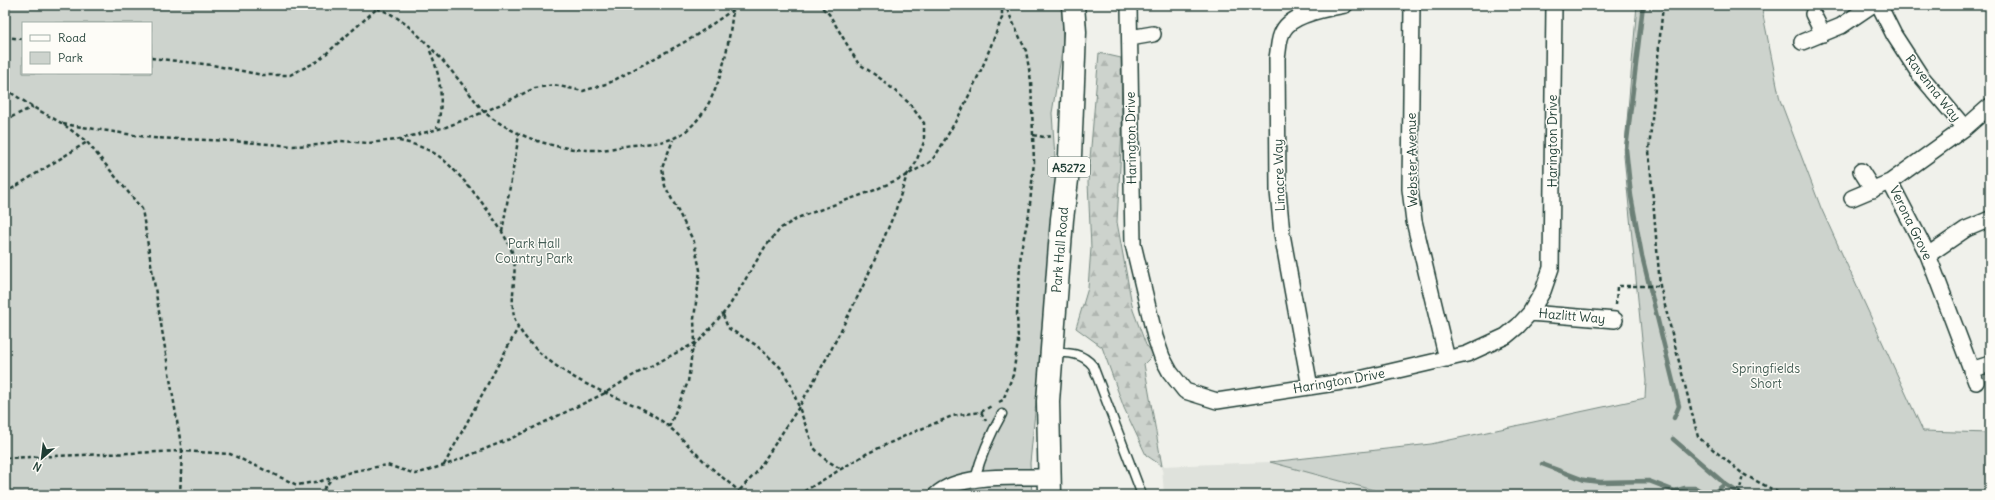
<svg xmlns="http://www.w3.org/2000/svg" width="1995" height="500" viewBox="0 0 1995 500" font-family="Delius,sans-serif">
	<defs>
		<pattern id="forest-firs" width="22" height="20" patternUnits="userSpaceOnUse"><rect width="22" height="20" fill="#cdd3cd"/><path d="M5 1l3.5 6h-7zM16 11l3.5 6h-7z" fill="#b0b6b1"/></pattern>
	</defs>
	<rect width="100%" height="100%" fill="#f0f1eb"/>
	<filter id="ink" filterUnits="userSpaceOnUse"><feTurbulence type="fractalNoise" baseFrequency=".025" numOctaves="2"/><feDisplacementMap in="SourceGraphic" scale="8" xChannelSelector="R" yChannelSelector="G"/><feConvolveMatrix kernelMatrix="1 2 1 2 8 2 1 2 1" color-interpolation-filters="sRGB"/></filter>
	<g filter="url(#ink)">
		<path fill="#dfe2dc" d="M 1270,462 L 1392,495 L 1164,495 L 1162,466 Z"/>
		<path fill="url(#forest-firs)" stroke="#768880" d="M 1099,53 L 1121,58 L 1122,130 L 1117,222 L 1133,310 L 1146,345 L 1154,354 L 1144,364 L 1162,466 L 1146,455 L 1124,408 L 1102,347 L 1076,328 L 1088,288 L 1091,248 L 1088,182 Z"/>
		<path fill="#cdd3cd" stroke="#768880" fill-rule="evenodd" d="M 5,5 L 1062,5 L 1063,45 L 1052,113 L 1057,188 L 1030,463 L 1032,495 L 5,495 ZM 23,23 L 151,23 L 151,73 L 23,73 Z
			M 1637,5 L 1761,5 L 1780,100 L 1821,208 L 1923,431 L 1990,433 L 1990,495 L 1392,495 L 1270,462 L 1431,444 L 1645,398 L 1646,381 L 1624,156 Z"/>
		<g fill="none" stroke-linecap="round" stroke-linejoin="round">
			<path stroke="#6c8077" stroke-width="4.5" d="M 1643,5 L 1626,149 L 1631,196 L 1642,256 L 1679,406 L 1674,418
				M 1673,439 L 1725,484 L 1742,495
				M 1542,464 L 1584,480 L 1600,482 L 1649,481 L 1675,491 L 1685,488 L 1696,488 L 1702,492 L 1716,491 L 1725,484"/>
			<defs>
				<path id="service" d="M 1054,354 C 1068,351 1084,354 1093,366 L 1142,495
					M 975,479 C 981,456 990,435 1002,414"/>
				<path id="minor" d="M 1412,5 L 1410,189 L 1414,221 L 1447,359
					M 1879,5 L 1894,35 L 1920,75 L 1965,128
					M 1129,7 L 1133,244 L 1155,337 L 1162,357 L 1170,372 L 1185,391 L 1217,401 L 1355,380 L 1467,354 L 1506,336 L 1518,326 L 1530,313 L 1543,291 L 1551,268 L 1554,5
					M 1813,14 L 1823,34
					M 1130,38 L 1153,34
					M 1802,42 L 1841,26 L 1872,5
					M 1861,171 L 1873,190
					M 1852,198 L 1890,182
					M 1928,255 L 1966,229 L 1990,219
					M 1530,313 L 1615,320
					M 1971,370 L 1990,364
					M 1976,382 L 1928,255 L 1890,182 L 1965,128 L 1990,106
					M 1310,387 L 1282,234 L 1278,191 L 1277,58 C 1279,49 1278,39 1283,31 C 1291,14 1328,8 1345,5
					M 936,495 C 961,472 1017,478 1050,477"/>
				<path id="primary" d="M 1050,495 L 1048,401 L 1062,219 L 1070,156 L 1075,32 L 1073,5"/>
			</defs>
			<use href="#service" stroke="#1f3d34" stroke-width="11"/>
			<use href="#minor" stroke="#1f3d34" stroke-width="18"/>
			<use href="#primary" stroke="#1f3d34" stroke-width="25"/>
			<path stroke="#1f3d34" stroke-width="2.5" stroke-dasharray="4 3" stroke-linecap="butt" d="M 1663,5 L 1649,150 L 1660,286 L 1698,437 L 1743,474 L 1783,495
				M 377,9 C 410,14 463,85 484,112 C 515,137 557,151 597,150 C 609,150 621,146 633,145 C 665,142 681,142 702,114 C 722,86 729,43 733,10
				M 5,37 L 23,39
				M 430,51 C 441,76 444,102 437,128
				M 151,58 L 212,65 L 262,75 L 290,75 L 318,61 L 381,5
				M 5,89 L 33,107 L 63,124 L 87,142 L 142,209 L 182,451 L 5,458
				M 5,120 L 33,107
				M 63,124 L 153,138 L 233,141 L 293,146 L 318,145 L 340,141 L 368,143 L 396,140 L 446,127 L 484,112 L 535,88 L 554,85 L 583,91 L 609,83 L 692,38 L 740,5
				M 1033,135 L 1044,137 L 1053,136
				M 399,141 C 412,143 429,149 440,157 C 461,173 510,234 514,259 C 517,282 506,310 520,330 C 538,358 576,381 606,393 C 622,400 639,406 653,415 C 674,428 689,447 707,464 C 717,473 728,482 739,491
				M 5,193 L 87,142
				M 502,232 L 519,135
				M 1616,305 L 1617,286 L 1660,286
				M 723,315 L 728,328 L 756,345 L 780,367 L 790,383 L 814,448 L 826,460 L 841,469
				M 999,402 L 1003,400 L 1013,375 L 1018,342 L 1017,311 L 1021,250 L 1029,214 L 1034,162 L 1031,81 L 1026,51 L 1005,5
				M 981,412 L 993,405
				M 669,427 L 688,382 L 692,352 L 695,343 L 694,319 L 700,270 L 694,242 L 665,186 L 662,168 L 673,140
				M 444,465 L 518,328
				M 180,495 L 182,451 L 230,454 L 297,485 L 321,481 L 354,471 L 387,465 L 416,474 L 448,464 L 512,438 L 605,393 L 632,376 L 699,341 L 728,308 L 765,247 L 781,228 L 800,217 L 875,190 L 907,175 L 930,162 L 936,155 L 961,112 L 982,68 L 1002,18 L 1002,5
				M 319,495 L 332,478
				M 735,495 L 756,473 L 799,407 L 829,354 L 866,280 L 895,212 L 907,175 L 915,164 L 924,142 L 924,123 L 909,103 L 881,79 L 858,63 L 829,14 L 819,5
				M 798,495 L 866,454 L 907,435 L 952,416 L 981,412 L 986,421
				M 1739,495 L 1743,474"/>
			<use href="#service" stroke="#fdfcf7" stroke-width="8"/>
			<use href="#minor" stroke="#fdfcf7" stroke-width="15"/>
			<use href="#primary" stroke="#fdfcf7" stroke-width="22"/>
		</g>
	</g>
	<g text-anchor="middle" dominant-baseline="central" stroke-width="3" stroke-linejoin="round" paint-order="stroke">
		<rect fill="#fdfcf7" stroke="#62766e" stroke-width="1" x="1048" y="157" width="42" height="20" rx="3"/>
		<g font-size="12" font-weight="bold" fill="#1f3d34">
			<text x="1069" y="167">A5272</text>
		</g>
		<g font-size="13" fill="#1f3d34" stroke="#fdfcf7">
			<text transform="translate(1933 88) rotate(52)">Ravenna Way</text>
			<text transform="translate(1131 138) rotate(-91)">Harington Drive</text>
			<text transform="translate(1552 141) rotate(-90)">Harington Drive</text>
			<text transform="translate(1412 160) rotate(-91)">Webster Avenue</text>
			<text transform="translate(1279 175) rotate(-92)">Linacre Way</text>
			<text transform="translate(1911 223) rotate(64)">Verona Grove</text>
			<text transform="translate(1060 250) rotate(-85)">Park Hall Road</text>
			<text transform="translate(1572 316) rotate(5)">Hazlitt Way</text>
			<text transform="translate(1339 381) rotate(-10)">Harington Drive</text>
		</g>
		<g font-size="13" fill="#425b53" stroke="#fdfcf7">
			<text x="534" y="243">Park Hall<tspan x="534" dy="15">Country Park</tspan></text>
			<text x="1766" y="368">Springfields<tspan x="1766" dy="15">Short</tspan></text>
		</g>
	</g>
	<rect width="1995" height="500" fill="none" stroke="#fdfcf7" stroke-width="20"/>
	<rect x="10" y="10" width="1975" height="480" fill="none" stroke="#1f3d34" stroke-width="1.5" filter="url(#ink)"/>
	<rect x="22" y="22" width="130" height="52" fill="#fdfcf7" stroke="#a4b0a9"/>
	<rect x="30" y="35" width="20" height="6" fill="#fdfcf7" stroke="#a4b0a9"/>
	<text x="58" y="42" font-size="12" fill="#1f3d34">Road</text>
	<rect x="30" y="52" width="20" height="12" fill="#cdd3cd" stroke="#a4b0a9"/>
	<text x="58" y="62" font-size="12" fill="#1f3d34">Park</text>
	<g transform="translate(42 458) rotate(208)" stroke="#fdfcf7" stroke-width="3" paint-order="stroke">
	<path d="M0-3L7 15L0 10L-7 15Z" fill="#1f3d34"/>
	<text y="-6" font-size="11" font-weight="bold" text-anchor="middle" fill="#1f3d34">N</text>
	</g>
</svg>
